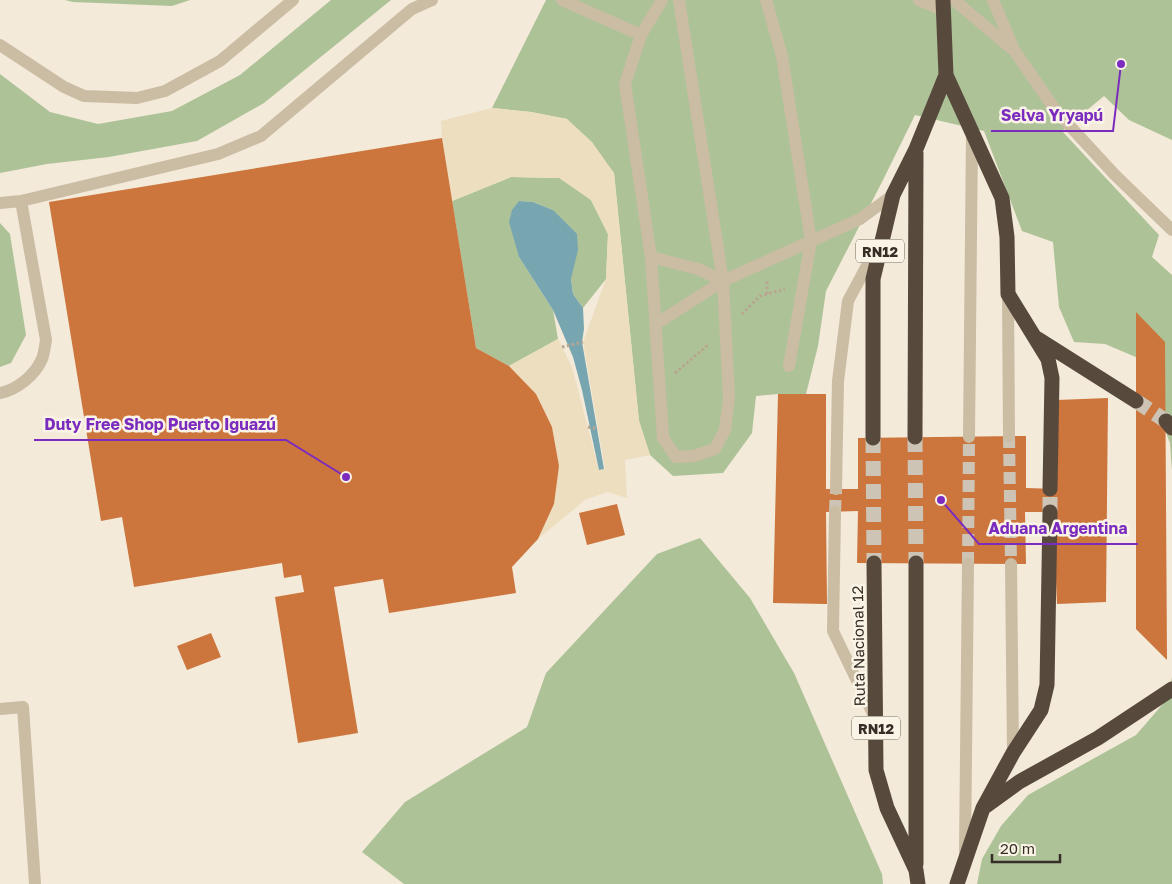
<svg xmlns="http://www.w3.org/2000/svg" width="1172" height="884" viewBox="0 0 1172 884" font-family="'Golos Text',sans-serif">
	<rect width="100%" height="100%" fill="#f3ead9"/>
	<path fill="#aec298" d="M 65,0 L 190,0 L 172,6 L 73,2 Z
		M 331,0 L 391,0 L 264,103 L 197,141 L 109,157 L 47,164 L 0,173 L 0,74 L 50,112 L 98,124 L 172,111 L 240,75 Z
		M 546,0 L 1172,0 L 1172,140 L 1129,120 L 1104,96 L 1062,131 L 1159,235 L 1152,257 L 1172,275 L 1172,471 L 1170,443 L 1138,358 L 1105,344 L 1074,342 L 1059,307 L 1053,242 L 1022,231 L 984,131 L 915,115 L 883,180 L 826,291 L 818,346 L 806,394 L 778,394 L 756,396 L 752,433 L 723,473 L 673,476 L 650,455 L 639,421 L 614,173 L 567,119 L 531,112 L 492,108 Z
		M 511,177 L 560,178 L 591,200 L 608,234 L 606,279 L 583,308 L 573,294 L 571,279 L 553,210 L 533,202 L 519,201 L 519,257 L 553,310 L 558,339 L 509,366 L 476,348 L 452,201 Z
		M 0,223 L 10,234 L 26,335 L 11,363 L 0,367 Z
		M 700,538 L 750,598 L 794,673 L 882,874 L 883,884 L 404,884 L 362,852 L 405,802 L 527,727 L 546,673 L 657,554 Z
		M 1172,677 L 1172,884 L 977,884 L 982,859 L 1001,826 L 1028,795 L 1136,735 L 1168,698 Z"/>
	<path fill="#ecdebf" d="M 492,108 L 531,112 L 567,119 L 592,142 L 614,173 L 639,421 L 650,455 L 625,460 L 627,498 L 607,492 L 585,500 L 538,539 L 554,504 L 559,466 L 552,427 L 536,394 L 509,366 L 558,339 L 572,367 L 599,470 L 605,469 L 583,342 L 606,279 L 608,234 L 591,200 L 559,178 L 511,177 L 452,201 L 442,138 L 441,121 Z"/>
	<path fill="#77a6b1" d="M 519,201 L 533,202 L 553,210 L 577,234 L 578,250 L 571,279 L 573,294 L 583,308 L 584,329 L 582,342 L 604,469 L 599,470 L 582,390 L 573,357 L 553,310 L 519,257 L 509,222 L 512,210 Z"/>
	<path fill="#cc753d" d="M 442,138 L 476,348 L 509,366 L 536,394 L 552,427 L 559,466 L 554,504 L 538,539 L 512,567 L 516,593 L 389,613 L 383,579 L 334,587 L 358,733 L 298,743 L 275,597 L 304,592 L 301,575 L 284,578 L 282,563 L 134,587 L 122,517 L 101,521 L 49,202 Z
		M 1136,312 L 1165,342 L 1167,660 L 1136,629 Z
		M 778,394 L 826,394 L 826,489 L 858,489 L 858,438 L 1026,436 L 1026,488 L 1057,489 L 1057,400 L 1108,398 L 1106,602 L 1057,604 L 1053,512 L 1025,512 L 1026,564 L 857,563 L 858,511 L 826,512 L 827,604 L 773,603 Z
		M 617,504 L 625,535 L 587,545 L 579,513 Z
		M 211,633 L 221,657 L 187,670 L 177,646 Z"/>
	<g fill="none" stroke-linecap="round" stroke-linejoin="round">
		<path stroke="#cdc4b5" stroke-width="12" stroke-dasharray="12 6" stroke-linecap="butt" d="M 1009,436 L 1011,564
			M 835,512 L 836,489
			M 968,564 L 969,437"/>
		<path stroke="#cdc4b5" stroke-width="15" stroke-dasharray="15 8" stroke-linecap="butt" d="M 1136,401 L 1166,421
			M 915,437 L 916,563
			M 873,438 L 874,563
			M 1050,512 L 1050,489"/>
		<path stroke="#b7a68f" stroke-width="3" stroke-dasharray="2.5 2.5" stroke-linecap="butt" d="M 767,294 L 767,280
			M 742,314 L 760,296 L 785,289
			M 562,347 L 583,342
			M 675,373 L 708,345
			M 588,427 L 598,429"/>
		<path stroke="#cbbca4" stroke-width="12" d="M 562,0 L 641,35
			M 662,0 L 641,35 L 625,84 L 651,257 L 663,438 L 676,457 L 694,456 L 715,449 L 725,430 L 729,398 L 723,281 L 679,0
			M 766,0 L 782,56 L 811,241 L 789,366
			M 919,0 L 943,10
			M 954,0 L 1012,49
			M 993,0 L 1014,50 L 1056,111 L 1115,175 L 1172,230
			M 0,45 L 64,87 L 84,96 L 137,98 L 165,91 L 220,61 L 293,0
			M 0,203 L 21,201 L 218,154 L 261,136 L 412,9 L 432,0
			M 651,257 L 698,269 L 723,281
			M 1008,294 L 1009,436
			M 656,324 L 723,281 L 860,219 L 893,195
			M 0,393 C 17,390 35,375 42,359 C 44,354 45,346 46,340 L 21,201
			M 969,437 L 972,134
			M 836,489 L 838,381 L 848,301 L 878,245
			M 835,512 L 833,631 L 875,718
			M 1011,564 L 1013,753
			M 0,709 L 23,707 L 35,884
			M 965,852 L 968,564"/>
		<path stroke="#58493d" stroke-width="15" d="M 943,0 L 946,75 L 1002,198 L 1007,237 L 1008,294 L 1048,359 L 1052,378 L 1050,489
			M 1038,339 L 1136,401
			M 1166,421 L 1172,428
			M 915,437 L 916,153
			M 873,438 L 873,279 L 893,195 L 916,149 L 946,75
			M 874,563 L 876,770 L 887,808 L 916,870 L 918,884
			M 986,806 L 1019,782 L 1098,738 L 1172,689
			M 916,864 L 916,563
			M 957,884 L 983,808 L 1013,753 L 1041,710 L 1047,685 L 1050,512"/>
	</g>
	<g text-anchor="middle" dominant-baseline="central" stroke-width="5" stroke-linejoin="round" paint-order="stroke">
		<g fill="#faf4e6" stroke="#716960" stroke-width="1">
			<rect x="856" y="239.5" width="48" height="23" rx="4"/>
			<rect x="852" y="716.5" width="48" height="23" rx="4"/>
		</g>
		<g font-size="14" font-weight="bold" fill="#362e26">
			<text x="880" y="251">RN12</text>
			<text x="876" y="728">RN12</text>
		</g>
		<g font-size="15" fill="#362e26" stroke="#faf4e6">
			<text transform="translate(858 646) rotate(-91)">Ruta Nacional 12</text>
		</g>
	</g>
	<path fill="none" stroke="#7b2cbf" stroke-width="2" d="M1121 64L1113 131H991M346 477L286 440H34M941 500L979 544H1138"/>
	<g fill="#7b2cbf" stroke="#faf4e6" stroke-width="2">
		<circle cx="1121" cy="64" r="5"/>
		<circle cx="346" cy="477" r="5"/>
		<circle cx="941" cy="500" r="5"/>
	</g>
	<g font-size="16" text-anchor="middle" font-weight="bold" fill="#7b2cbf" stroke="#faf4e6" stroke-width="5" stroke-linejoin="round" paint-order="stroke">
		<text x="1052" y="121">Selva Yryapú</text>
		<text x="160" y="430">Duty Free Shop Puerto Iguazú</text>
		<text x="1058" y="534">Aduana Argentina</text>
	</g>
	<path d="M992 854v8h68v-8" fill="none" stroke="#362e26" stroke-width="2.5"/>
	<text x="1000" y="854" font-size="15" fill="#362e26" stroke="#faf4e6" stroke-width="4" paint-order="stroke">20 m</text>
</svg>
